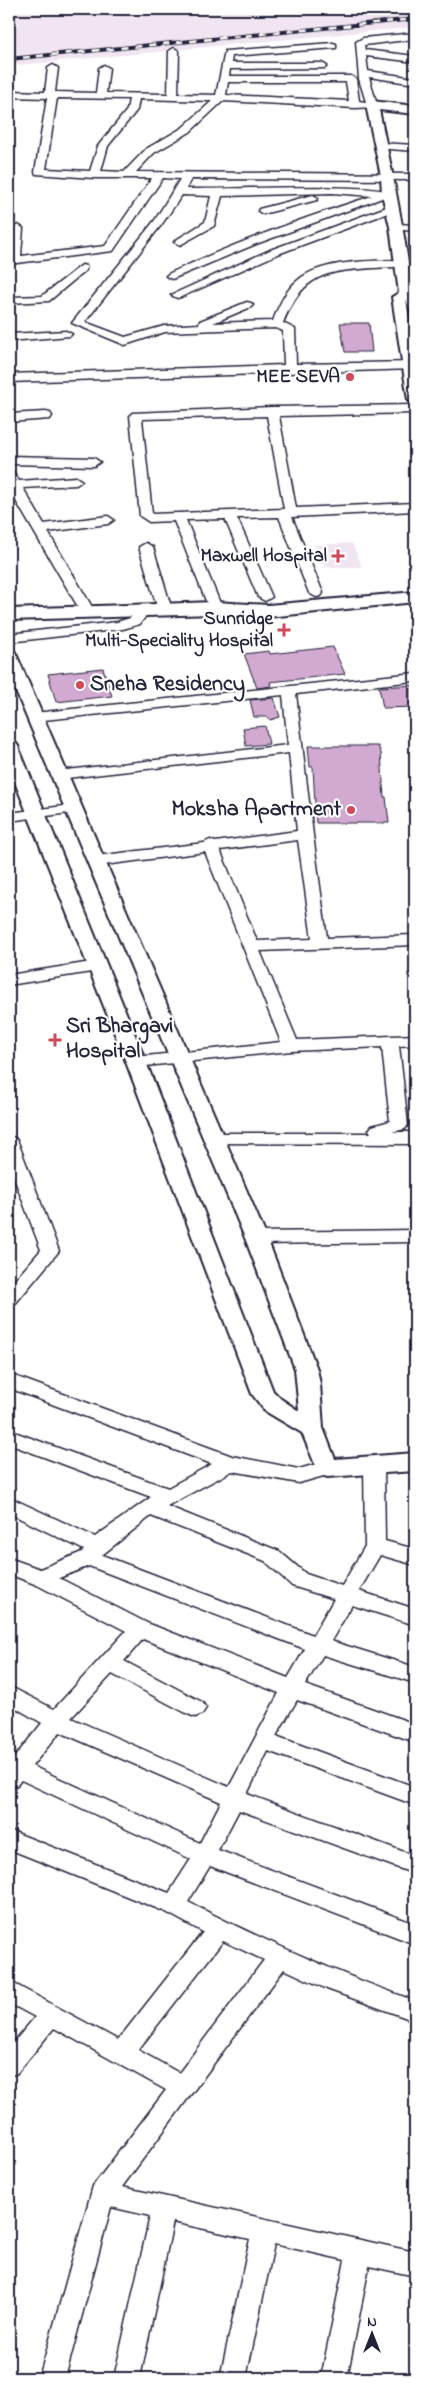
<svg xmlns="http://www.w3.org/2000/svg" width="424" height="2387" viewBox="0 0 424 2387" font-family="'Indie Flower',sans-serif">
	<rect width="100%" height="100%" fill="#fff"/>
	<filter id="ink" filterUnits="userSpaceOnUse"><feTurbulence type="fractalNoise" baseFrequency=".02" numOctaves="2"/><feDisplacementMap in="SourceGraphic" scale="10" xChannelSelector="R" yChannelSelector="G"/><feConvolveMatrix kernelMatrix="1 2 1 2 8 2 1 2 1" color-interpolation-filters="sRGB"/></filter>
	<g filter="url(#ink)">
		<path fill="#f1e5f1" d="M 9,9 L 415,9 L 415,27 L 9,66 L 9,25 L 20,24 L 9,16 Z
			M 352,543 L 362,567 L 325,567 L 314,545 Z"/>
		<path fill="#d1a9d1" stroke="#22223b" d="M 340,323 L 369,323 L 372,352 L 345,352 Z
			M 333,647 L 345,674 L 270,682 L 271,686 L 257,688 L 244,654 L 269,651 L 270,654 Z
			M 103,668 L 112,696 L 56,702 L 48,674 Z
			M 415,685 L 415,707 L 383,708 L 379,687 Z
			M 274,698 L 280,717 L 270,720 L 268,717 L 254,717 L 250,700 Z
			M 265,726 L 269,744 L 246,746 L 243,728 Z
			M 308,746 L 378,746 L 381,753 L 384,797 L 386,797 L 389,823 L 316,823 L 313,767 L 310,767 Z"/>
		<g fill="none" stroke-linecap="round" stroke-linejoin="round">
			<defs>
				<path id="minor" d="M 415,33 L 415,39 L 364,45 L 365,50 L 415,56 L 415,62 L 366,56 L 368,71 L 415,78 L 415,84 L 369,77 L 377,105 L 376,107 L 355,108 L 223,101 L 190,132 L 154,153 L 136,172 L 415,174 L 415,180 L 191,179 L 186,189 C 216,190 381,182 393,194 L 256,244 L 172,279 L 166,276 L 168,274 C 234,243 303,218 372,196 L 332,193 L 222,196 L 214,226 L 180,245 L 174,242 L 176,240 L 205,222 L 211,196 L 182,195 L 162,224 L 85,322 L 125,337 L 164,326 L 199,324 L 200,321 L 247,302 L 251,303 L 253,305 L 251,307 L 213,323 L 273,321 C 278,307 285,291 297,281 C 320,260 370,261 401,260 L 407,263 L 405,265 C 395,268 384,267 374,268 C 325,271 303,274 283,323 L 295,329 L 296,364 L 415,362 L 415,369 L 9,382 L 9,374 L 284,365 L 283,331 L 276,328 L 165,332 L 125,345 L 72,323 L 155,220 L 180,179 L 163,178 L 113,251 L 9,264 L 13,228 L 18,225 L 23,228 L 21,256 L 105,246 L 152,178 L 94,178 L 36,174 L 35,172 L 47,98 L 9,97 L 9,91 L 45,92 L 48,68 L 53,65 L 58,68 L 55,92 L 96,93 L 99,68 L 104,65 L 109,68 L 106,93 L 168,94 L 169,51 L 174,48 L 179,51 L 178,94 L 216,95 L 225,51 L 333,43 L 336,44 L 336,48 L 232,56 L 231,63 L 322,63 L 327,66 L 325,68 L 230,69 L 229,76 L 351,76 L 356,79 L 359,101 L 366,102 L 359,79 L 356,42 L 363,38 ZM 228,82 L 346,82 L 349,101 L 226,95 ZM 57,98 L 129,99 L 127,110 L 98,146 L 90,171 L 46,169 ZM 139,99 L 212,101 L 182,128 L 146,149 L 124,172 L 101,171 L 108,146 L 137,110 Z
					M 380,143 L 415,145 L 415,151 L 376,148 L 376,144 Z
					M 313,195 L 318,198 L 317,200 L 263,214 L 258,211 L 259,209 Z
					M 392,205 L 397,208 L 396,210 L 278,254 L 181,297 L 177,298 L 171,295 L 270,250 Z
					M 397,224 L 415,225 L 415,231 L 393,229 L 392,227 Z
					M 82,265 L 86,266 L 86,270 L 49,301 L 9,303 L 9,297 L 42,296 Z
					M 66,331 L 72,334 L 70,336 L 9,341 L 9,334 Z
					M 415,405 L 415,413 L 279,416 L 296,508 L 415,503 L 415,511 L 292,517 L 323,593 L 321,596 L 316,597 L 309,593 L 279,517 L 237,518 L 272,597 L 265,601 L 258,597 L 225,519 L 186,520 L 222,608 L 220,611 L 210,611 L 174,521 L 149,522 L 140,516 L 130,416 L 132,413 L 272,407 ZM 267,416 L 284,509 L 152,514 L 142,419 Z
					M 46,412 L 50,413 L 52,416 L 50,419 L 9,422 L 9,414 Z
					M 9,456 L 94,458 L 100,462 L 94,466 L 9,464 Z
					M 9,471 L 13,472 L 19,481 L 76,477 L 82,481 L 76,485 L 23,488 L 44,524 L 108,516 L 114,520 L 108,524 L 48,532 L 95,612 L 93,615 L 83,615 L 81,612 L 9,489 Z
					M 146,543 L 153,547 L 172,610 L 170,613 L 160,613 L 158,610 L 139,547 Z
					M 143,606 L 150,610 L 140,624 L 123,629 L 9,642 L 9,634 L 117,622 L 130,618 L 138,607 Z
					M 415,673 L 415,681 L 296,694 L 313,835 L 327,938 L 415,935 L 415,945 L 260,951 L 297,1040 L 415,1035 L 415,1045 L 399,1046 L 408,1125 L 405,1129 L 392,1132 L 415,1132 L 415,1144 L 208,1143 L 205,1139 L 208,1135 L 214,1133 L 371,1133 L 369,1130 L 372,1126 L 390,1121 L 382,1047 L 291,1051 L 136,1067 L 130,1066 L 128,1062 L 130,1058 L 136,1057 L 281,1042 L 205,852 L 96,866 L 88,861 L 96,856 L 204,843 L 210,840 L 215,842 L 297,831 L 289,753 L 58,779 L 51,775 L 58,771 L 288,745 L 283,695 L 34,721 L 27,717 L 34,713 ZM 298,840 L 312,939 L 257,941 L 220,850 Z
					M 72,805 L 77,806 L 79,809 L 77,812 L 9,821 L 9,813 Z
					M 98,961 L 104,962 L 106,966 L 104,970 L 9,985 L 9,975 Z
					M 9,1136 L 15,1138 L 18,1142 L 59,1251 L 15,1304 L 9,1305 L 9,1287 L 41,1250 L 9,1164 Z
					M 415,1230 L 415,1242 L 256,1244 L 250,1242 L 247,1238 L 250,1234 L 256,1232 Z
					M 9,1374 L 232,1456 L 299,1469 L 327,1461 L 334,1463 L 337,1468 L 334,1473 L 299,1483 L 232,1471 L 167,1506 L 279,1551 L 306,1574 L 342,1586 L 365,1546 L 364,1464 L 367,1459 L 374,1457 L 381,1459 L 384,1464 L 385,1541 L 415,1549 L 415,1565 L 380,1555 L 359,1591 L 415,1609 L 415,1625 L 352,1605 L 331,1641 L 415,1667 L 415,1683 L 323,1655 L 305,1685 L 415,1724 L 415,1742 L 297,1700 L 276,1736 L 415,1787 L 415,1805 L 268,1751 L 247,1794 L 415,1856 L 415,1874 L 239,1810 L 218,1850 L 415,1924 L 415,1944 L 210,1866 L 188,1902 C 262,1940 337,1973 415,2001 L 415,2021 L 327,1989 L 284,1969 L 122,2187 L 415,2252 L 415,2276 L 369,2266 L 347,2378 L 321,2378 L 345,2260 L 274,2244 L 246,2378 L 220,2378 L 250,2239 L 173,2222 L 140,2378 L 114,2378 L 150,2216 L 111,2207 L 65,2378 L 39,2378 L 93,2186 L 166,2090 L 54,2028 L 17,2073 L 9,2076 L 9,2048 L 35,2017 L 9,2003 L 9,1981 L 118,2040 L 203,1932 L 166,1912 L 9,1849 L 9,1830 L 169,1893 L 191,1859 L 21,1780 L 17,1785 L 9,1788 L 9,1756 L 14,1758 L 42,1723 L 9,1704 L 9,1686 L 54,1709 L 126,1631 L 37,1585 L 9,1574 L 9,1558 L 40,1569 L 82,1552 L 84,1550 L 9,1513 L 9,1497 L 95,1537 L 151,1497 L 9,1444 L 9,1430 L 168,1488 L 212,1464 L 9,1388 ZM 151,1516 L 265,1561 L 292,1586 L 334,1599 L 313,1635 L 102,1555 ZM 89,1566 L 305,1649 L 288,1678 L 147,1623 L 59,1578 ZM 143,1639 L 279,1693 L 229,1787 L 71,1718 L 112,1674 L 188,1714 L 195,1717 L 202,1714 L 206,1708 L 202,1702 L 124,1661 ZM 60,1732 L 221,1802 L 200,1843 L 32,1766 ZM 223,1941 L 264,1960 L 179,2073 L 138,2050 Z"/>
				<path id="tertiary" d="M 372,101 L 415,106 L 415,114 L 379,110 C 392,170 404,229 412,290 L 415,292 L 415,311 L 410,310 L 406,299 L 415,356 L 415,404 L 408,400 L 392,297 L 399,293 L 390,227 L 382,194 L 381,176 L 366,105 Z
					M 9,651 L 15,652 L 17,656 L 267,1238 L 317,1369 L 320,1384 L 323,1428 L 335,1459 L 415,1453 L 415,1471 L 327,1477 L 319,1474 L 302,1433 L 265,1411 L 252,1394 L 126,1062 L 9,767 L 9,741 L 15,742 L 18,746 L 146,1062 L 273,1391 L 281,1399 L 299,1411 L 295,1369 L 245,1238 L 9,675 Z"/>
				<path id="secondary" d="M 415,592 L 415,602 L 268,617 L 215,614 L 9,620 L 9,609 L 215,602 L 268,605 Z"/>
			</defs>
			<use href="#minor" stroke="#22223b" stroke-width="3"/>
			<use href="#tertiary" stroke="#22223b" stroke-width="4"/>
			<use href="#secondary" stroke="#22223b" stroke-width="4"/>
			<use href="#minor" fill="#fff" fill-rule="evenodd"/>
			<use href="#tertiary" fill="#fff" fill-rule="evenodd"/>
			<use href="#secondary" fill="#fff" fill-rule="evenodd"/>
			<defs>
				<path id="rail" d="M 9,59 L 415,19"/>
			</defs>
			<use href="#rail" stroke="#22223b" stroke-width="4"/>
			<use href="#rail" stroke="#fff" stroke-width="2.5" stroke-dasharray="7" stroke-linecap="butt"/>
		</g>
	</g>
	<g fill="#d1495b" stroke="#fff" stroke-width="2">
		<circle cx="350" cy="377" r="5"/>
		<path d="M335.5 548.5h5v5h5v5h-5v5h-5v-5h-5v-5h5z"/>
		<path d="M281.5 622.5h5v5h5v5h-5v5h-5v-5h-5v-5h5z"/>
		<circle cx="80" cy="685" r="5"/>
		<circle cx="351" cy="810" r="5"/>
		<path d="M52.5 1032.5h5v5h5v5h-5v5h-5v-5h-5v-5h5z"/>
	</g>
	<g text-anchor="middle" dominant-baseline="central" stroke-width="4.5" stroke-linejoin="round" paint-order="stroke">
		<g font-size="19" font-weight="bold" fill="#22223b" stroke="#fff" text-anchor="end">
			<text x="340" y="377">MEE SEVA</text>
			<text x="327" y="556">Maxwell Hospital</text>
			<text x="273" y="619">Sunridge<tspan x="273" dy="22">Multi-Speciality Hospital</tspan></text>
		</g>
		<g font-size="22" font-weight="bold" fill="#22223b" stroke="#fff" text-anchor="start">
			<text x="90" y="685">Sneha Residency</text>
			<text x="341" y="810" text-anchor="end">Moksha Apartment</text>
			<text x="66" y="1027">Sri Bhargavi<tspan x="66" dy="25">Hospital</tspan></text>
		</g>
	</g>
	<rect width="424" height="2387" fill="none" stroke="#fff" stroke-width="30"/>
	<rect x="15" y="15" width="394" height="2357" fill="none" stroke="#22223b" stroke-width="2" filter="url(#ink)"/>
	<g transform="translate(372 2334)" stroke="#ffffff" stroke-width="4" paint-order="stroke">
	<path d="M0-4L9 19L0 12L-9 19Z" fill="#22223b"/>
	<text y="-8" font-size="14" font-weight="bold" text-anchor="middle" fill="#22223b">N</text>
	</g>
</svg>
